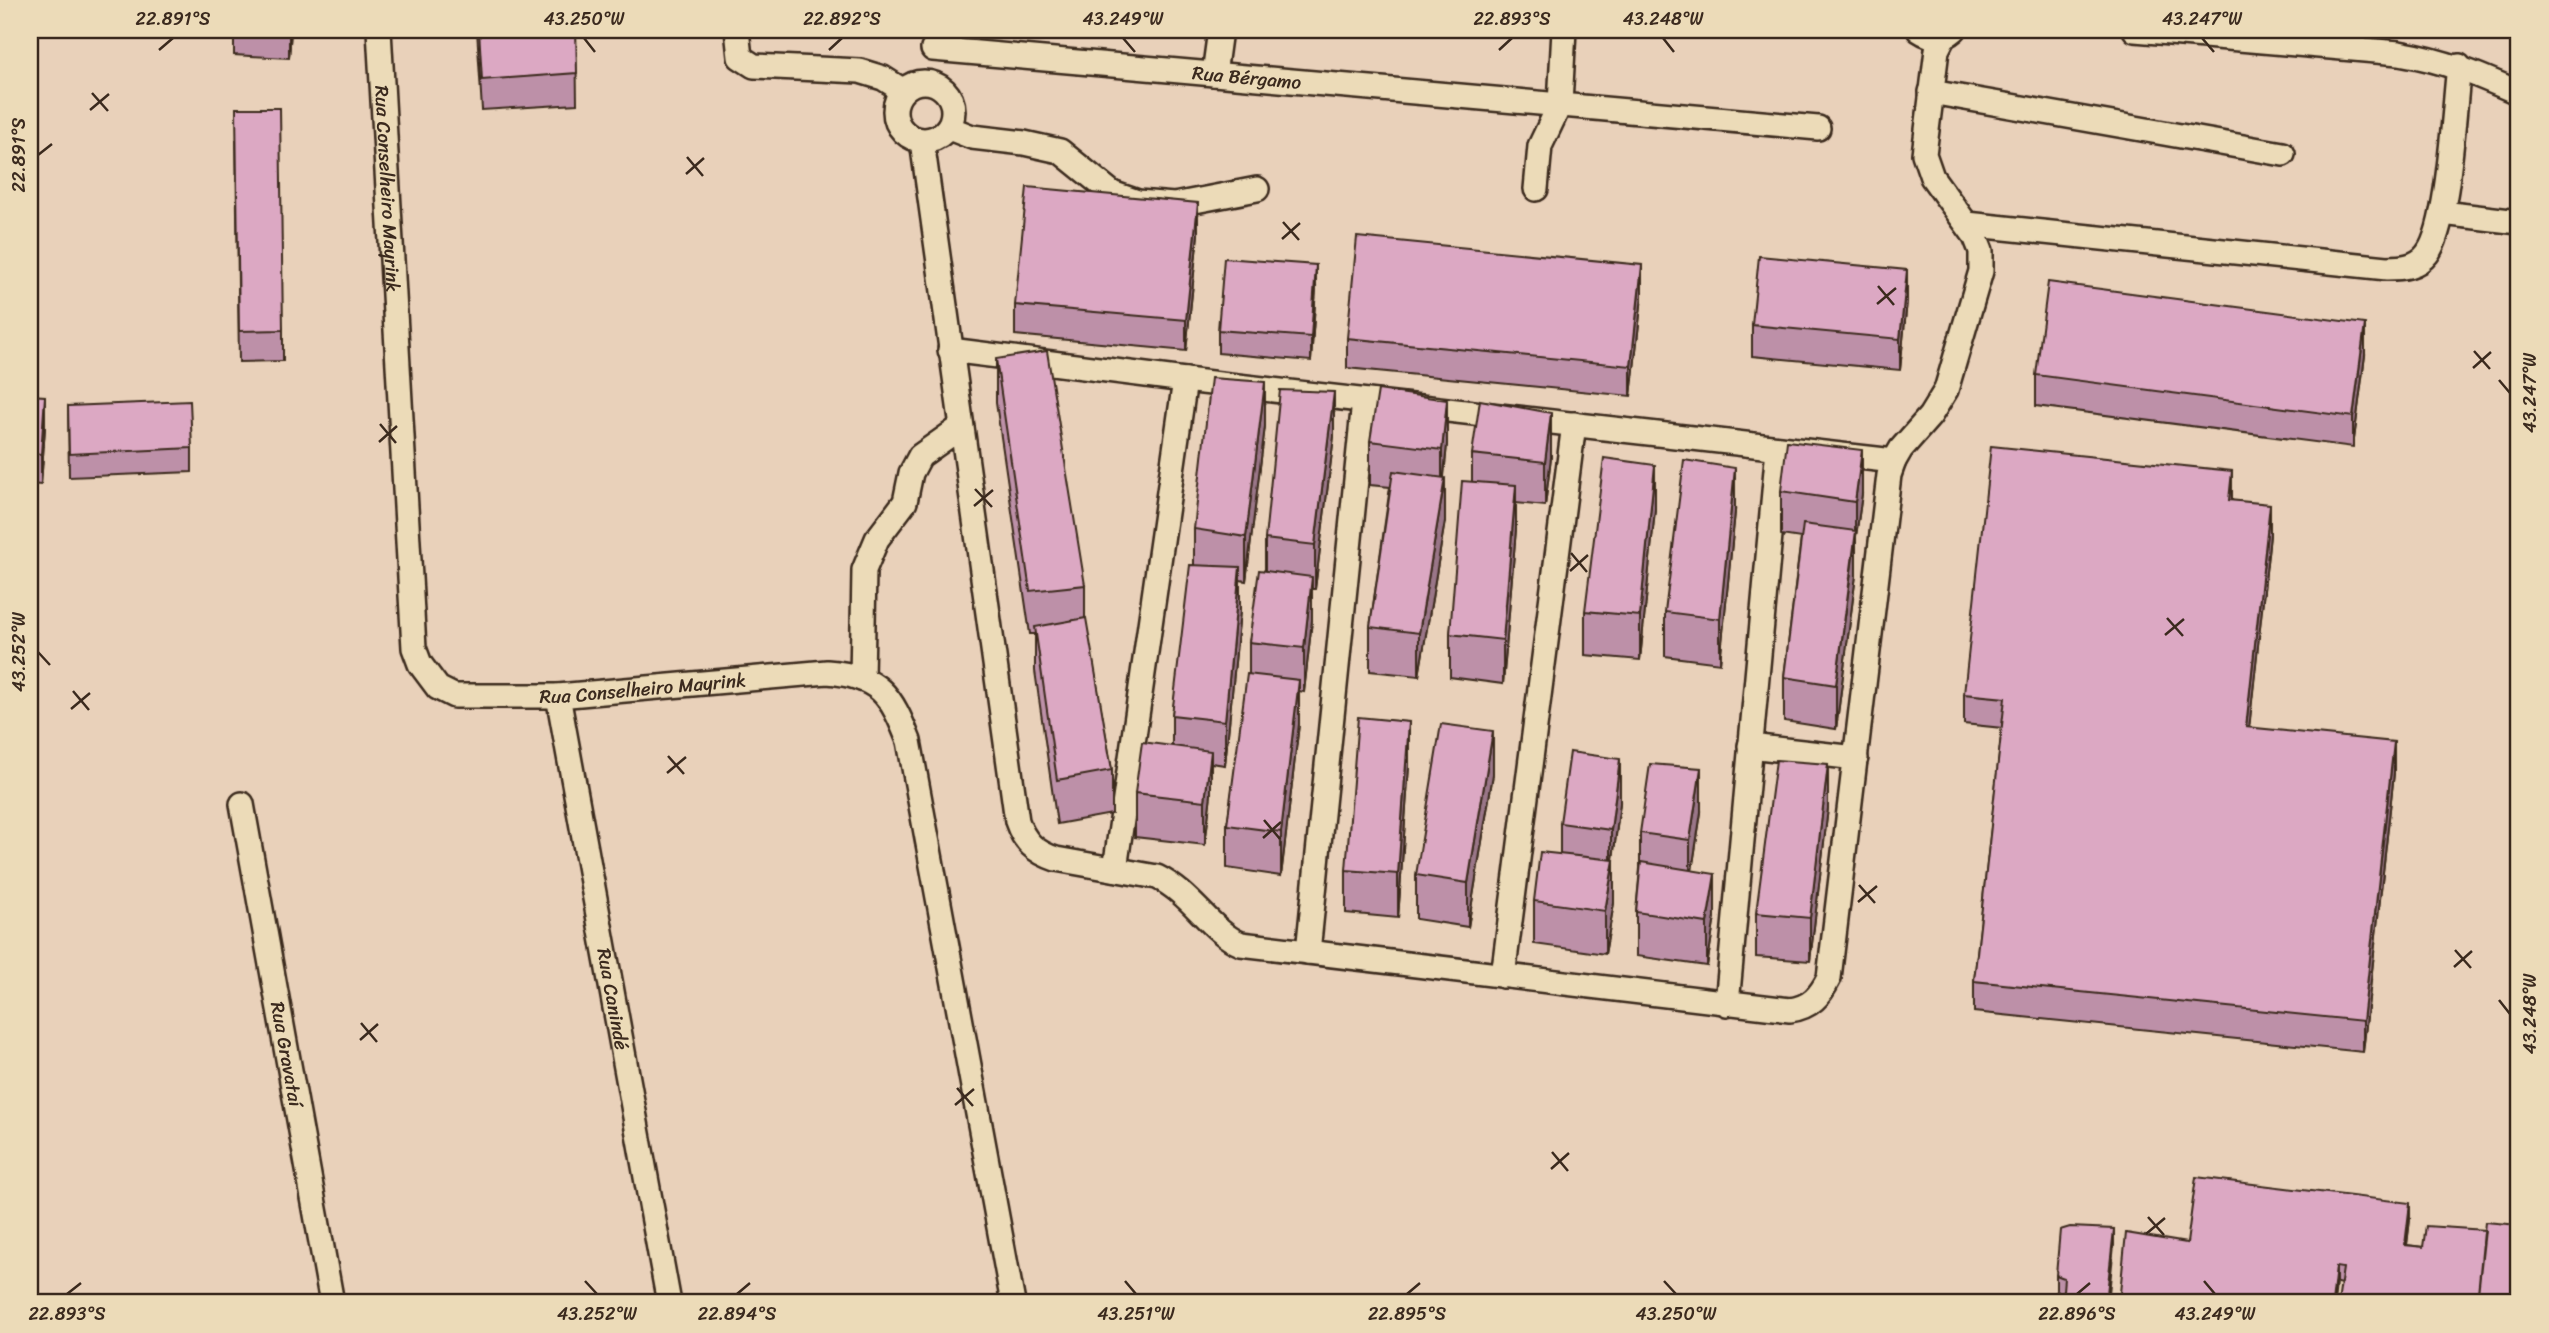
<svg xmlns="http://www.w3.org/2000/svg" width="2549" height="1333" viewBox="0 0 2549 1333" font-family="Sriracha,sans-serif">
	<rect width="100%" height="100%" fill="#e9d1ba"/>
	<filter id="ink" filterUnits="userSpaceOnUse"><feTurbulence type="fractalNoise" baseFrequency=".0143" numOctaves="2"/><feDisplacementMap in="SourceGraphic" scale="14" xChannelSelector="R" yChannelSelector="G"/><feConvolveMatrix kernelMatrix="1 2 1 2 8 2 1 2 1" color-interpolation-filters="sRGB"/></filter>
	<g filter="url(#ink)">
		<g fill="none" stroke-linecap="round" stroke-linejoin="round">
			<defs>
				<g id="minor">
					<path id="s1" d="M 379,30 L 414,648 L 420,664 L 438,688 L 454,696 L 558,696 L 827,672 C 880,676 891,695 909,741 L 1013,1303"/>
					<path d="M 737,30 L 740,57 L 754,66 L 860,71 L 883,78 L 902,90"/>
					<path d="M 1919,30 C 1931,38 1943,40 1954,30"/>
					<path d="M 2135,30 L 2399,53 C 2446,61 2476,74 2519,93"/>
					<path id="s2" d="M 933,49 L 1818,128"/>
					<path d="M 1214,74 L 1220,30"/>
					<circle cx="924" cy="111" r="29"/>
					<path d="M 1931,92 L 2283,154"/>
					<path d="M 949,128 L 972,137 L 1024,143 L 1060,151 L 1112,193 L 1138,202 L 1174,205 L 1257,189"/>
					<path d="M 922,141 L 1017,821 C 1024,842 1035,852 1056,859 L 1157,877 C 1192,894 1211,932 1241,944 L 1790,1010 C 1811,1007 1820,996 1829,978 L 1889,475 L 1894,461 L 1901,449 L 1930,416 L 1946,390 L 1981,271 L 1981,251 L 1975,236 L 1932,177 L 1924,154 L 1937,50 L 1944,36"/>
					<path d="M 1536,189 L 1540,146 L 1560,104 L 1564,30"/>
					<path d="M 2442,213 L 2519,222"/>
					<path d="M 1967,224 L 2387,268 C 2402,268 2417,267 2427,254 C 2449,226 2454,107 2459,66"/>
					<path d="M 950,350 L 1185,380 L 1894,461"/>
					<path d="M 862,679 L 864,570 L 877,539 L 905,502 L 911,473 L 920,456 L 961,427"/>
					<path id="s3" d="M 558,696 L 669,1303"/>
					<path d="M 1750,746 L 1856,758"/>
					<path id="s4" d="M 242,804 L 332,1303"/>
					<path d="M 1115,869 L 1185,380"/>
					<path d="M 1308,952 L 1364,401"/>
					<path d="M 1503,976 L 1574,424"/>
					<path d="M 1727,1004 L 1778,448"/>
				</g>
			</defs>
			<use href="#minor" stroke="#3b2a1e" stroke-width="28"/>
			<use href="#minor" stroke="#ecdbb8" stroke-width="23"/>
		</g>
		<path fill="#bd90a8" stroke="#3b2a1e" stroke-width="2" d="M 234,30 L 291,30 L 289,58 L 234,55 Z
			M 477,30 L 576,30 L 577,104 L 482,110 Z
			M 236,139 L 283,330 L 283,361 L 239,362 Z
			M 1198,234 L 1186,351 L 1015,335 L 1015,305 Z
			M 1316,288 L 1311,361 L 1218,353 L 1218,330 Z
			M 1642,296 L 1631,396 L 1347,368 L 1347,338 Z
			M 1907,301 L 1900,370 L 1752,356 L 1752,325 Z
			M 2365,355 L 2353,447 L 2036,406 L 2036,375 Z
			M 996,359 L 1085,585 L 1085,618 L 1112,770 L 1112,814 L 1057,824 L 1035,671 L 1035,634 L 1030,634 L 996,403 Z
			M 30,395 L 45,427 L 41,485 L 30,484 Z
			M 68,406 L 192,448 L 192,472 L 69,477 Z
			M 1265,426 L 1246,581 L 1240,580 L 1240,611 L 1225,765 L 1211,763 L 1211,794 L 1205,845 L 1135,837 L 1135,793 L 1172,745 L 1172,715 L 1194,565 L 1194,529 Z
			M 1334,436 L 1315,589 L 1312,589 L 1312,620 L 1304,692 L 1299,691 L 1299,724 L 1281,876 L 1227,868 L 1227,825 L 1249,675 L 1249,642 L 1265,571 L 1265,539 Z
			M 1370,441 L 1447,444 L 1444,477 L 1445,521 L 1419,676 L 1370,671 L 1370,627 L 1390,487 L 1370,485 Z
			M 1472,454 L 1551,457 L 1545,506 L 1516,503 L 1516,529 L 1503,684 L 1450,677 L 1450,634 L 1472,482 Z
			M 1781,491 L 1862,494 L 1856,536 L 1856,575 L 1836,729 L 1784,721 L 1784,677 L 1801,538 L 1781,535 Z
			M 2232,500 L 2270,535 L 2249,727 L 2394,773 L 2363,1052 L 1974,1012 L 1974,981 L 2002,728 L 1964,724 L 1964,694 Z
			M 1655,509 L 1640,660 L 1585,655 L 1585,611 Z
			M 1735,512 L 1720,663 L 1665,656 L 1665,612 Z
			M 1409,766 L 1398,918 L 1346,913 L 1346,870 Z
			M 1493,774 L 1468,927 L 1416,919 L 1416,875 Z
			M 1620,803 L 1613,860 L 1614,903 L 1605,954 L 1534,944 L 1534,901 L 1560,854 L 1560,823 Z
			M 1828,808 L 1810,961 L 1756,957 L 1756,913 Z
			M 1701,812 L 1692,870 L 1715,917 L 1707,966 L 1636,956 L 1636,912 L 1640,868 L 1640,833 Z
			M 2410,1219 L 2407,1245 L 2423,1247 L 2485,1230 L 2519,1225 L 2341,1284 L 2187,1243 Z
			M 2114,1245 L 2063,1293 L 2056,1291 L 2056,1275 Z"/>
		<path fill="#9a7688" stroke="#3b2a1e" stroke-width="2" d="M 289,30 L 291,30 L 289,58 Z
			M 1198,203 L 1198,234 L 1186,351 L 1186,320 Z
			M 1316,265 L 1316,288 L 1311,361 L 1311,337 Z
			M 1642,265 L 1642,296 L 1631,396 L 1631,366 Z
			M 1907,270 L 1907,301 L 1900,370 L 1900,339 Z
			M 2365,324 L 2365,355 L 2353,447 L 2353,417 Z
			M 1265,382 L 1265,426 L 1246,581 L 1246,537 Z
			M 1334,392 L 1334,436 L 1315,589 L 1315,545 Z
			M 45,396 L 45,427 L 41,485 L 41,454 Z
			M 1447,400 L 1447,444 L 1442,494 L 1442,450 Z
			M 1551,413 L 1551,457 L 1545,506 L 1545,462 Z
			M 1862,450 L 1862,494 L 1856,536 L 1856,575 L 1836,729 L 1836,685 L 1855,542 L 1855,502 Z
			M 1655,465 L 1655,509 L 1640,660 L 1640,616 Z
			M 1735,468 L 1735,512 L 1720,663 L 1720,619 Z
			M 2232,471 L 2232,502 L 2229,500 Z
			M 1445,478 L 1445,521 L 1419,676 L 1419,633 Z
			M 1516,485 L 1516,529 L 1503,684 L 1503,640 Z
			M 2270,504 L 2270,535 L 2246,757 L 2246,727 Z
			M 1240,567 L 1240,611 L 1225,765 L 1225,721 Z
			M 1312,577 L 1312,620 L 1304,692 L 1304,648 Z
			M 1299,680 L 1299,724 L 1281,876 L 1281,832 Z
			M 1409,722 L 1409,766 L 1398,918 L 1398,874 Z
			M 1493,731 L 1493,774 L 1468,927 L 1468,883 Z
			M 2394,742 L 2394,773 L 2363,1052 L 2363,1021 Z
			M 1211,751 L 1211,794 L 1205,845 L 1205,801 Z
			M 1620,759 L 1620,803 L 1611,874 L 1611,830 Z
			M 1828,764 L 1828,808 L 1810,961 L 1810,918 Z
			M 1701,768 L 1701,812 L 1690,884 L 1690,840 Z
			M 1614,860 L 1614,903 L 1605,954 L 1605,911 Z
			M 1715,874 L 1715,917 L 1707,966 L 1707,923 Z
			M 2410,1203 L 2410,1219 L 2405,1260 L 2405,1245 Z
			M 2114,1229 L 2114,1245 L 2108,1303 L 2106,1303 Z
			M 2336,1267 L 2336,1283 L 2334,1303 L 2332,1303 Z"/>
		<path fill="#dca8c3" stroke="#3b2a1e" stroke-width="2" d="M 479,30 L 576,30 L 577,73 L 482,80 Z
			M 236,108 L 280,108 L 283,330 L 239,331 Z
			M 1027,187 L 1198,203 L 1186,320 L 1015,305 Z
			M 1357,237 L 1642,265 L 1631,366 L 1347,338 Z
			M 1759,256 L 1907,270 L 1900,339 L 1752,325 Z
			M 1224,258 L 1316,265 L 1311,337 L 1218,330 Z
			M 2048,282 L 2365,324 L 2353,417 L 2036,375 Z
			M 1047,351 L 1085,585 L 1030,591 L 996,359 Z
			M 1211,378 L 1265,382 L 1246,537 L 1194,529 Z
			M 1280,390 L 1334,392 L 1315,545 L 1265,539 Z
			M 1378,390 L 1447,400 L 1442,450 L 1370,441 Z
			M 30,395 L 45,396 L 41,454 L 30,453 Z
			M 1480,400 L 1551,413 L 1545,462 L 1472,454 Z
			M 190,401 L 192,448 L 69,454 L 68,406 Z
			M 1787,441 L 1862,450 L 1855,502 L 1781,491 Z
			M 1991,446 L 2232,471 L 2229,500 L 2270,504 L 2246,727 L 2394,742 L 2363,1021 L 1974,981 L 2005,698 L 1964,694 Z
			M 1604,458 L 1655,465 L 1640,616 L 1585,611 Z
			M 1684,460 L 1735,468 L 1720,619 L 1665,612 Z
			M 1393,471 L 1445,478 L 1419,633 L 1370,627 Z
			M 1462,481 L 1516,485 L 1503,640 L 1450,634 Z
			M 1803,524 L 1856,531 L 1836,685 L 1784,677 Z
			M 1190,565 L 1240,567 L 1225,721 L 1172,715 Z
			M 1259,570 L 1312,577 L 1304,648 L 1249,642 Z
			M 1086,618 L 1112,770 L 1057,780 L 1035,627 Z
			M 1247,674 L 1299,680 L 1281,832 L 1227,825 Z
			M 1358,717 L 1409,722 L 1398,874 L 1346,870 Z
			M 1441,724 L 1493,731 L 1468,883 L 1416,875 Z
			M 1142,742 L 1211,751 L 1205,801 L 1135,793 Z
			M 1570,752 L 1620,759 L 1611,830 L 1560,823 Z
			M 1776,760 L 1828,764 L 1810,918 L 1756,913 Z
			M 1650,764 L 1701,768 L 1690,840 L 1640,833 Z
			M 1540,852 L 1614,860 L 1605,911 L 1534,901 Z
			M 1641,862 L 1715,874 L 1707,923 L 1636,912 Z
			M 2196,1177 L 2410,1203 L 2405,1245 L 2423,1247 L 2426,1226 L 2485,1230 L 2477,1303 L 2338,1303 L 2343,1268 L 2336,1267 L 2332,1303 L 2119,1303 L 2126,1233 L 2187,1243 Z
			M 2485,1222 L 2519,1225 L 2519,1303 L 2477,1303 Z
			M 2070,1227 L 2114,1229 L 2106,1303 L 2062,1303 L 2064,1278 L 2056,1275 L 2060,1230 Z"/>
	</g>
	<path fill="none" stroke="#3b2a1e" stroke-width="2.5" d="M 584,38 L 595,52M 1123,38 L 1135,52M 1663,38 L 1674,52M 2202,38 L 2214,52M 159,50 L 173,38M 829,50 L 842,38M 1499,50 L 1512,38M 92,93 L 108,111M 90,110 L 109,94M 38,155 L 52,144M 687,157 L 703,176M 686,174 L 704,158M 1283,222 L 1299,240M 1282,239 L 1300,223M 1878,286 L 1894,305M 1877,304 L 1896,288M 2474,351 L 2490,369M 2473,368 L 2491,352M 2499,380 L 2510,393M 380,424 L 396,443M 379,442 L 397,426M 975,489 L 992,507M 974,506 L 993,490M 1571,553 L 1587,572M 1570,571 L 1588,555M 2167,618 L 2183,636M 2165,635 L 2184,619M 38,652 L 50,665M 73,691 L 89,710M 71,709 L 90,693M 668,756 L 684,774M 667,773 L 686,757M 1264,820 L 1280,839M 1263,838 L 1281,822M 1859,885 L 1875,903M 1858,902 L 1877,886M 2455,950 L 2471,968M 2454,967 L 2472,951M 2499,1000 L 2510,1014M 361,1023 L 377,1042M 360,1040 L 378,1024M 957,1088 L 973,1106M 955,1105 L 974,1089M 1552,1152 L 1568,1171M 1551,1169 L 1569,1153M 2148,1217 L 2164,1235M 2146,1234 L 2165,1218M 585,1281 L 597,1294M 1125,1281 L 1136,1294M 1664,1281 L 1676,1294M 2204,1281 L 2215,1294M 67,1294 L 81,1283M 737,1294 L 750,1283M 1407,1294 L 1420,1283M 2077,1294 L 2090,1283"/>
	<g text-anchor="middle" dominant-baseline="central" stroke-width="7" stroke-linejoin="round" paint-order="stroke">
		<g font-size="19" fill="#3b2a1e" stroke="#ecdbb8">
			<text stroke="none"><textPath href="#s2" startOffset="315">Rua Bérgamo</textPath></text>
			<text stroke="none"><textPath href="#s1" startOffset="159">Rua Conselheiro Mayrink</textPath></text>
			<text stroke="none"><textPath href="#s1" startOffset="873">Rua Conselheiro Mayrink</textPath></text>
			<text stroke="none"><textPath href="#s3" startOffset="308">Rua Canindé</textPath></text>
			<text stroke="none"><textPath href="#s4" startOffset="254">Rua Gravataí</textPath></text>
		</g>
	</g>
	<rect width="2549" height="1333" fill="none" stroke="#ecdbb8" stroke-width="77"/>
	<rect x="38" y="38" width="2472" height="1256" fill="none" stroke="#3b2a1e" stroke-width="2.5"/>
	<g font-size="18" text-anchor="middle" fill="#3b2a1e">
		<text x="173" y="25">22.891°S</text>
		<text x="584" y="25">43.250°W</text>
		<text x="842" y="25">22.892°S</text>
		<text x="1123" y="25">43.249°W</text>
		<text x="1512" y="25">22.893°S</text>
		<text x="1663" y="25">43.248°W</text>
		<text x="2202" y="25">43.247°W</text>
		<text transform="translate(19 155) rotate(-90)" y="6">22.891°S</text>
		<text transform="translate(2530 393) rotate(-90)" y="6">43.247°W</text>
		<text transform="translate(19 652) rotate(-90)" y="6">43.252°W</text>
		<text transform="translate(2530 1014) rotate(-90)" y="6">43.248°W</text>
		<text x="67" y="1320">22.893°S</text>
		<text x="597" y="1320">43.252°W</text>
		<text x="737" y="1320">22.894°S</text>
		<text x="1136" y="1320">43.251°W</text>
		<text x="1407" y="1320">22.895°S</text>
		<text x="1676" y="1320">43.250°W</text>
		<text x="2077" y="1320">22.896°S</text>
		<text x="2215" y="1320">43.249°W</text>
	</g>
</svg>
